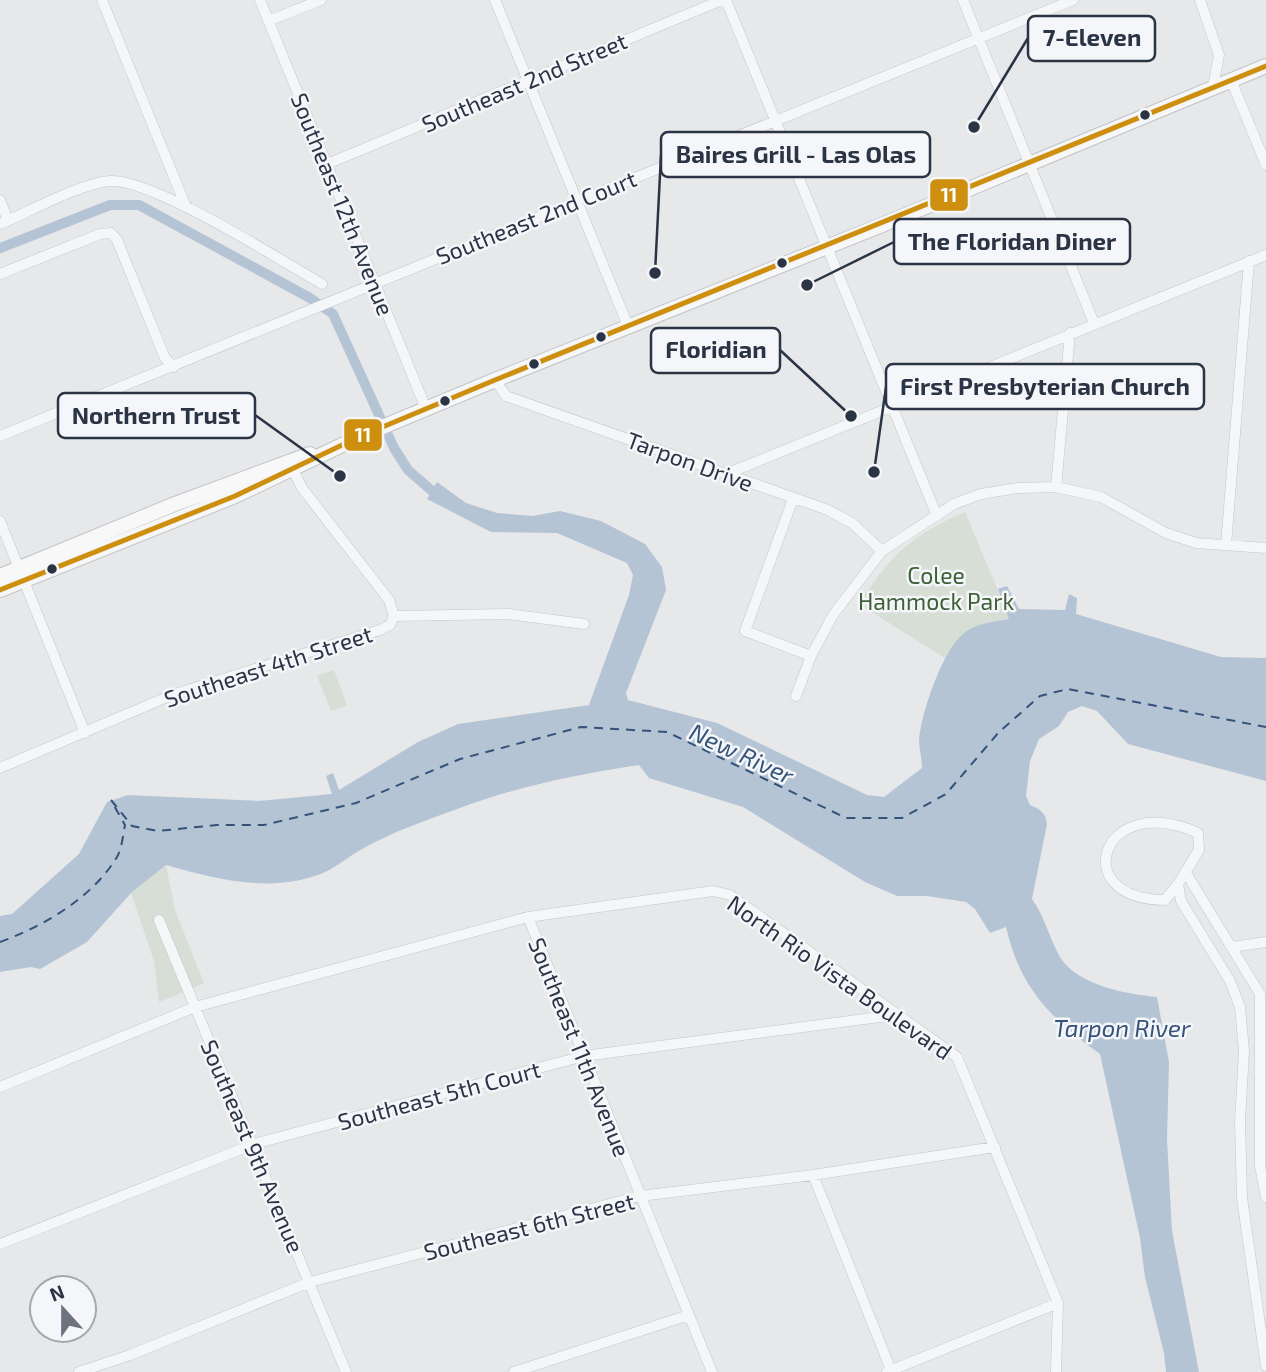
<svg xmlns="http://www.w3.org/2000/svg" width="1266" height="1372" viewBox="0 0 1266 1372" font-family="'Exo 2',sans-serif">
	<rect width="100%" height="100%" fill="#e6e8ea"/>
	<path fill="#d6ded6" d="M 965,512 L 1010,619 C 979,625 962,631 945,658 L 859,604 C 890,556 911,535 965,512 Z
		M 334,670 L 347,705 L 331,711 L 317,676 Z
		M 166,865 L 175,910 L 204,983 L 159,1002 L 154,961 L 131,893 Z"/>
	<path fill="#b4c4d5" d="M 437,482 L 466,503 L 497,513 L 533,516 L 560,511 L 601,521 L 645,544 L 662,567 L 666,590 L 626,693 L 628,700 L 717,723 L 867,795 L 884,797 L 922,768 C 922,758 919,749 919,740 C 921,714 942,651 963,634 C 976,623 993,622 1009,619 L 998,589 L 1007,586 L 1019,609 L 1065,610 L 1069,594 L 1077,598 L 1076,614 L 1221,657 L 1266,658 L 1266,781 L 1128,744 L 1097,711 L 1082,706 L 1068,712 L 1059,726 L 1039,739 L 1030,761 L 1026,796 L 1030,805 C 1040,809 1046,813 1047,824 L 1032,899 C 1045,917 1049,938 1060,957 C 1078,986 1127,994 1157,997 L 1169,1062 L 1167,1139 L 1172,1231 L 1199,1372 L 1166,1372 L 1164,1353 L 1145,1277 L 1140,1238 L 1100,1054 C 1050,1018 1020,988 1006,927 L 990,933 L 975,909 L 966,902 L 927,896 L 897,896 L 865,882 L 743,807 L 649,778 L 639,765 C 578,774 515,787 457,809 C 427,820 392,832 364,848 C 350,855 337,867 323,873 C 272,894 215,879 166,865 L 131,893 L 87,942 L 40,969 L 31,967 L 0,972 L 0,916 L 12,914 L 79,854 L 107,802 L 128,795 L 259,801 L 332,794 L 326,776 L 333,773 L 339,790 L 418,742 L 458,724 L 589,705 L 629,595 L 633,575 L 627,563 L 557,533 L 491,532 L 427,499 Z"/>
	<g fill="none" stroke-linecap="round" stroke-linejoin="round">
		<path stroke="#b4c4d5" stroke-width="10" d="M 0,248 L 110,205 L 139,205 L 310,298 L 333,314 L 394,448 L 408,470 L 431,490"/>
		<path stroke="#34527a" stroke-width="2" stroke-dasharray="9 7" stroke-linecap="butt" d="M 111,800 L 132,826 L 158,831 L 217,825 L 264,825 L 356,803 L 460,759 L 581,727 L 667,732 L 846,818 L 902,818 L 946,794 L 999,732 L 1040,696 L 1068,689 L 1266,727
			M 0,942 C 44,926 92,898 117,857 C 122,848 123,835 125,825 L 113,804"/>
		<defs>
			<path id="minor" d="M 102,0 L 186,207
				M 260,0 L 426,409
				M 495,0 L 628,326
				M 726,0 L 937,516
				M 963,0 L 1094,323
				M 1200,0 L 1219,55 L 1213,87
				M 268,21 L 321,0
				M 1231,80 L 1266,165
				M 327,164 L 722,0
				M 0,200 L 8,221
				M 0,224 C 29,212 81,183 110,181 C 152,178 280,260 322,284
				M 0,274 L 100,234 L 111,233 L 117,240 L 165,358 L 174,367
				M 495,380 L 506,396 L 828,510 L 852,523 L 882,551
				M 0,436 L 1073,0
				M 290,464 L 302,488 L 389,600 L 394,616
				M 726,474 L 1266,255
				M 1056,487 L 1070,333
				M 793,499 L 745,631 L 811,656
				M 0,521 L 85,733
				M 1226,545 L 1249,261
				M 394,616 L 508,614 L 584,624
				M 796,696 L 811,656 L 833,615 L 882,551 L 954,504 L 981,494 L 1018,488 L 1056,487 L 1101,497 L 1166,533 L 1196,543 L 1266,548
				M 0,768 L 172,695 L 380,630 L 390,625 L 394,616
				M 1186,873 L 1260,994 L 1260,1166 L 1266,1197
				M 1178,884 L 1165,900 C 1065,899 1102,789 1198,833 L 1199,850 L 1178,884 L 1181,901 L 1230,981 L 1240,1007 L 1244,1051 L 1240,1121 L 1242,1198 L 1266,1366
				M 528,917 L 712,1372
				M 159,920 L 346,1372
				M 1232,947 L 1266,942
				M 0,1087 L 195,1007 L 528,917 L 713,891 L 730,895 L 957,1057 L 1058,1303 L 1056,1372
				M 813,1175 L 891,1370
				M 0,1244 L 254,1144 L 584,1056 L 895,1015
				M 79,1372 L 130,1355 L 310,1282 L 640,1196 L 813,1175 L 995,1147
				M 514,1372 L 689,1315
				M 887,1372 L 1058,1303"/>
			<path id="primary" d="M 0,576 L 175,504 L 310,454
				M 0,590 L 235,496 L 361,436 L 495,380 L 882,225 L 1266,66"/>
		</defs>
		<use href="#minor" stroke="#c4c6c8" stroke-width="11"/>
		<use href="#primary" stroke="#c2c5c8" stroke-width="16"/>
		<use href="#minor" stroke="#f5f6f7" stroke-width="10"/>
		<use href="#primary" stroke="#f8f8f8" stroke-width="14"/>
		<defs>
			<path id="bus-1" d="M 0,590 L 235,496 L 361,436 L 495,380 L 1266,66"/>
		</defs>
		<use href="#bus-1" stroke="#f4f6f9" stroke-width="10"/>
		<use href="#bus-1" stroke="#ce8f0e" stroke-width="5"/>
	</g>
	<g fill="#2b3445" stroke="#f4f6f9" stroke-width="2.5">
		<circle cx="1145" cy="115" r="6"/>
		<circle cx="782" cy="263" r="6"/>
		<circle cx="601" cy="337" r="6"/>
		<circle cx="534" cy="364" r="6"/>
		<circle cx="445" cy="401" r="6"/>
		<circle cx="52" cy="569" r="6"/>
	</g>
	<g text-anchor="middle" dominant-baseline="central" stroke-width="5" stroke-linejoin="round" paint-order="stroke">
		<g font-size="23" fill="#2b3445" stroke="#f4f6f9">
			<text transform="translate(524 82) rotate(-23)">Southeast 2nd Street</text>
			<text transform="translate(343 204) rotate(68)">Southeast 12th Avenue</text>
			<text transform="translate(536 217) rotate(-22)">Southeast 2nd Court</text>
			<text transform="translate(690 461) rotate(20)">Tarpon Drive</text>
			<text transform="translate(268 666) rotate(-18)">Southeast 4th Street</text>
			<text transform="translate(840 977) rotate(35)">North Rio Vista Boulevard</text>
			<text transform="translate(580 1047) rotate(68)">Southeast 11th Avenue</text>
			<text transform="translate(439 1095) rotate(-15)">Southeast 5th Court</text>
			<text transform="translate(253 1146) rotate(67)">Southeast 9th Avenue</text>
			<text transform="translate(529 1226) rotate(-14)">Southeast 6th Street</text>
		</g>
		<g font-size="23" fill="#3f6138" stroke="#f4f6f9">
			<text x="936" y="575">Colee<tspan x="936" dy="26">Hammock Park</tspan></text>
		</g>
		<g font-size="24" font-style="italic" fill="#34527a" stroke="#f4f6f9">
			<text transform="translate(742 753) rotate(25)">New River</text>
			<text x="1122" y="1027">Tarpon River</text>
		</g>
	</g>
	<path fill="none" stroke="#2b3445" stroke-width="2.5" d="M974 127L1028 38M655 273L661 155M807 285L894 242M851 416L780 350M874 472L886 387M340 476L255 415"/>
	<g fill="#2b3445" stroke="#f4f6f9" stroke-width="2.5">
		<circle cx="974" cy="127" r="7"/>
		<circle cx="655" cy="273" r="7"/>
		<circle cx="807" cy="285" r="7"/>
		<circle cx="851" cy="416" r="7"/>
		<circle cx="874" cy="472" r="7"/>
		<circle cx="340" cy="476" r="7"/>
	</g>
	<g fill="#f4f6f9" stroke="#2b3445" stroke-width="2.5">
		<rect x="1028" y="16" width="127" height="45" rx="7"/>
		<rect x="661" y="132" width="269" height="45" rx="7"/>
		<rect x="894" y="219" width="236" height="45" rx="7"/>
		<rect x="651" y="328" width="129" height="45" rx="7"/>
		<rect x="886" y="364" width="318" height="45" rx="7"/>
		<rect x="58" y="393" width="197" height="45" rx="7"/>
	</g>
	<g font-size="24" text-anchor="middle" font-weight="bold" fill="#2b3445">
		<text x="1092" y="46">7-Eleven</text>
		<text x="796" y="163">Baires Grill - Las Olas</text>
		<text x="1012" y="250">The Floridan Diner</text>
		<text x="716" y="358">Floridian</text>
		<text x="1045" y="395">First Presbyterian Church</text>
		<text x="156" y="424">Northern Trust</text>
	</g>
	<g stroke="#f4f6f9" stroke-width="2.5">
		<rect x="929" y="178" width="40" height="34" rx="7" fill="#ce8f0e"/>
		<rect x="343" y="418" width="40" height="34" rx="7" fill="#ce8f0e"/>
	</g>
	<g font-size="19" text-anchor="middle" font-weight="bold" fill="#fff">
		<text x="949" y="202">11</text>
		<text x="363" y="442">11</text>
	</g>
	<g transform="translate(63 1309) rotate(339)"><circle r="33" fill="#f4f6f9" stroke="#a4a8b1" stroke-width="2"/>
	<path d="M0-5L12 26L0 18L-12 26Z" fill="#6c737f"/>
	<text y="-10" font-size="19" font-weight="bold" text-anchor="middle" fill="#2b3445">N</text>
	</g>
</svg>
